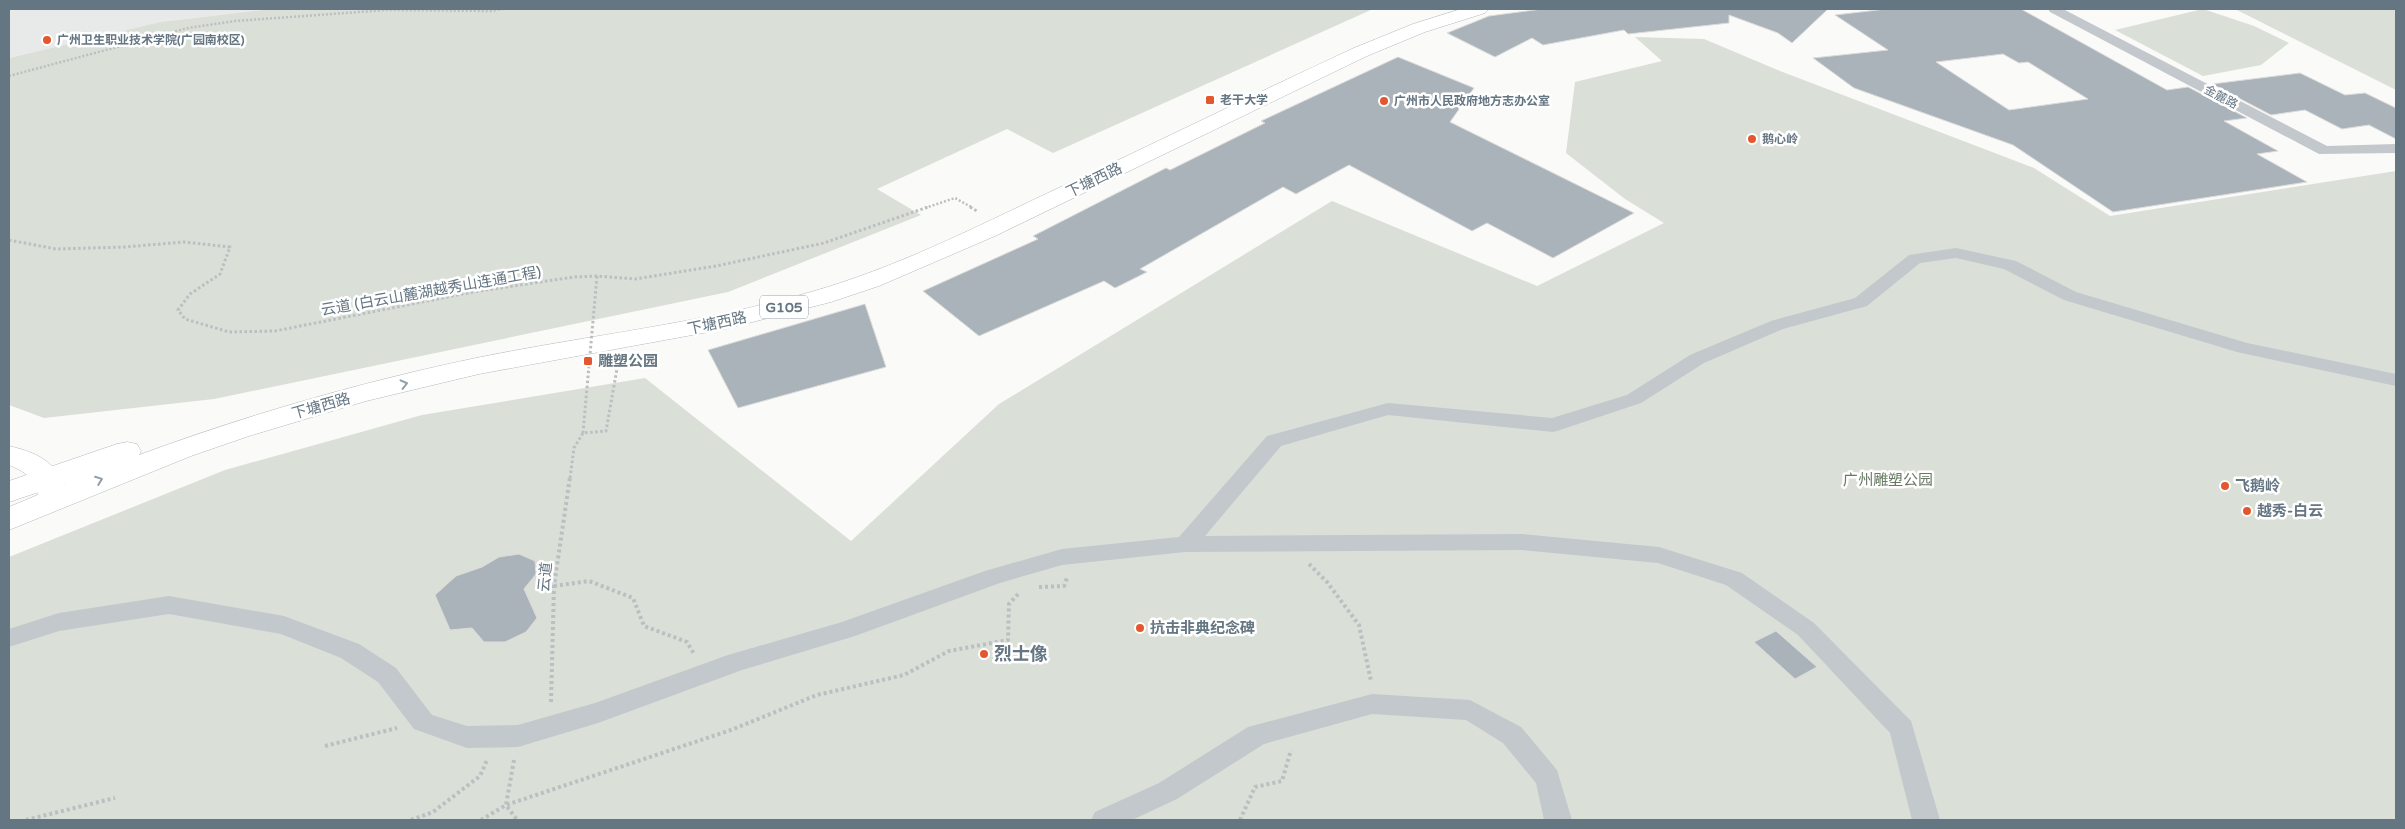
<svg xmlns="http://www.w3.org/2000/svg" width="2405" height="829" viewBox="0 0 2405 829" font-family="'Varela Round','Noto Sans SC',sans-serif">
	<rect width="100%" height="100%" fill="#fafaf8"/>
	<path fill="#e8e9e9" d="M 9,9 L 270,9 L 160,22 L 9,58 Z"/>
	<path fill="#dadfd7" d="M 270,9 L 1373,9 L 1053,153 L 1007,129 L 877,189 L 921,215 L 728,292 L 214,399 L 44,418 L 9,405 L 9,58 L 160,22 Z
		M 2203,9 L 2254,26 L 2289,43 L 2261,65 L 2203,76 L 2115,30 Z
		M 2235,9 L 2396,9 L 2396,90 Z
		M 1635,37 L 1704,39 L 1780,71 L 2034,168 L 2110,216 L 2396,171 L 2396,820 L 9,820 L 9,557 L 225,470 L 422,415 L 645,378 L 851,541 L 999,404 L 1332,201 L 1537,286 L 1664,223 L 1625,199 L 1566,153 L 1575,82 L 1662,61 Z"/>
	<path fill="#aab3b9" stroke="#dcdcda" fill-rule="evenodd" d="M 1542,9 L 1828,9 L 1792,43 L 1778,33 L 1729,15 L 1729,23 L 1628,34 L 1624,30 L 1543,45 L 1532,38 L 1495,57 L 1447,33 L 1489,16 Z
		M 1886,9 L 2021,9 L 2167,90 L 2188,87 L 2247,118 L 2224,121 L 2278,151 L 2257,154 L 2307,182 L 2113,212 L 2013,145 L 1854,88 L 1813,58 L 1888,50 L 1835,15 ZM 2003,54 L 2019,63 L 2028,62 L 2088,99 L 2009,110 L 1936,62 Z
		M 1398,57 L 1474,88 L 1450,122 L 1634,213 L 1553,258 L 1487,223 L 1472,231 L 1349,165 L 1296,194 L 1283,187 L 1140,269 L 1147,272 L 1115,288 L 1104,281 L 979,336 L 923,291 L 1038,239 L 1033,236 L 1166,168 L 1170,170 L 1265,123 L 1261,121 Z
		M 2300,73 L 2345,95 L 2365,93 L 2396,108 L 2396,139 L 2369,125 L 2342,129 L 2305,110 L 2271,115 L 2212,84 Z
		M 865,304 L 886,367 L 738,408 L 708,350 Z
		M 519,554 L 535,561 L 536,574 L 524,589 L 537,618 L 526,632 L 505,642 L 484,642 L 472,628 L 450,630 L 435,595 L 456,576 L 482,567 L 499,557 Z
		M 1776,631 L 1817,667 L 1795,679 L 1754,642 Z"/>
	<g fill="none" stroke-linecap="round" stroke-linejoin="round">
		<defs>
			<path id="secondary" d="M 9,446 C 43,454 58,464 69,498 L 64,505 L 54,508 L 44,505 C 30,482 38,477 9,465 Z"/>
			<path id="highway" d="M 1461,9 L 1488,9 L 1485,13 L 1425,32 L 1367,56 L 995,236 L 879,286 L 831,302 L 725,329 L 479,374 L 366,401 L 249,436 L 191,456 L 9,530 L 9,507 L 66,483 L 9,502 L 9,481 L 117,444 L 127,442 L 137,444 L 141,451 L 139,455 C 250,414 365,381 481,357 C 591,335 703,323 811,292 C 895,268 972,229 1050,192 C 1152,145 1252,95 1354,48 L 1413,24 Z"/>
		</defs>
		<use href="#secondary" stroke="#b3babf" stroke-width="1"/>
		<use href="#highway" stroke="#b4b9bd" stroke-width="1"/>
		<path stroke="#bbbfc2" stroke-width="2.5" stroke-dasharray="2 2" stroke-linecap="butt" d="M 9,76 L 188,28 L 235,21 L 387,10 L 491,11 L 503,9
			M 925,208 L 955,198 L 973,208"/>
		<path stroke="#bbbfc2" stroke-width="3" stroke-dasharray="2.5 2.5" stroke-linecap="butt" d="M 970,207 L 977,211
			M 9,240 L 56,249 L 125,247 L 184,242 L 230,247 L 220,274 L 190,294 L 178,310 L 185,319 L 229,332 L 275,331 L 473,292 L 574,277 L 597,276 L 635,279 L 716,266 L 824,243 L 928,207
			M 570,478 L 574,448 L 583,433 L 606,431 L 618,363"/>
		<path stroke="#bbbfc2" stroke-width="4" stroke-dasharray="3 3" stroke-linecap="butt" d="M 1309,564 L 1327,582 L 1359,625 L 1371,681
			M 554,586 L 589,581 L 633,598 L 644,626 L 687,642 L 694,654
			M 1039,587 L 1064,586 L 1067,578
			M 551,702 L 554,586 L 570,477
			M 325,746 L 397,728
			M 514,760 L 506,805 L 517,820
			M 26,820 L 115,798
			M 411,820 L 433,812 L 480,776 L 487,760
			M 481,820 L 506,805 L 731,730 L 817,695 L 904,675 L 949,651 L 1008,640 L 1009,604 L 1020,592
			M 1240,820 L 1255,787 L 1282,781 L 1291,750"/>
		<path fill="#c3c8cc" fill-rule="evenodd" d="M 2048,9 L 2063,9 L 2327,146 L 2396,144 L 2396,153 L 2319,154 L 2050,12 Z
			M 1956,248 L 2016,261 L 2076,292 L 2247,343 L 2396,374 L 2396,386 L 2237,352 L 2064,300 L 2004,269 L 1956,258 L 1920,263 L 1867,306 L 1783,329 L 1704,363 L 1641,403 L 1560,430 L 1553,432 L 1388,415 L 1281,446 L 1205,536 L 1522,534 L 1659,547 L 1742,573 L 1814,623 L 1911,721 L 1940,820 L 1912,820 L 1890,733 L 1798,635 L 1726,585 L 1658,563 L 1522,550 L 1185,552 L 1062,565 L 1000,583 L 855,636 L 742,670 L 598,723 L 518,747 L 467,748 L 414,729 L 378,682 L 341,658 L 281,634 L 169,614 L 59,631 L 9,647 L 9,629 L 59,613 L 169,596 L 284,616 L 359,644 L 396,668 L 432,715 L 467,726 L 518,725 L 595,703 L 728,655 L 842,622 L 985,571 L 1062,549 L 1179,537 L 1267,436 L 1388,403 L 1552,418 L 1627,395 L 1690,355 L 1771,321 L 1855,298 L 1909,255 Z
			M 1372,694 L 1470,700 L 1521,727 L 1557,770 L 1572,820 L 1544,820 L 1536,783 L 1503,743 L 1466,720 L 1372,714 L 1264,744 L 1177,799 L 1132,820 L 1091,820 L 1095,812 L 1159,783 L 1248,727 Z"/>
		<use href="#secondary" fill="#fff" fill-rule="evenodd"/>
		<use href="#highway" fill="#fff" fill-rule="evenodd"/>
		<path stroke="#bbbfc2" stroke-width="3" stroke-dasharray="2.5 2.5" stroke-linecap="butt" d="M 583,433 L 597,276"/>
	</g>
	<defs><path id="oneway-chevron" d="M-2-3.5L2.5 0L-2 3.5" fill="none" stroke-width="1.6" stroke-linecap="round" stroke-linejoin="round" transform="scale(1.25)"/></defs>
	<g stroke="#939fa8">
		<use href="#oneway-chevron" transform="translate(404 384) rotate(-14)"/>
		<use href="#oneway-chevron" transform="translate(99 480) rotate(-21)"/>
	</g>
	<g fill="#e4572e" stroke="#fff" stroke-width="2">
		<circle cx="47" cy="40" r="5"/>
		<rect x="1205" y="95" width="10" height="10" rx="2.5"/>
		<circle cx="1384" cy="101" r="5"/>
		<circle cx="1752" cy="139" r="5"/>
		<rect x="583" y="356" width="10" height="10" rx="2.5"/>
		<circle cx="2225" cy="486" r="5"/>
		<circle cx="2247" cy="511" r="5"/>
		<circle cx="1140" cy="628" r="5"/>
		<circle cx="984" cy="654" r="5"/>
	</g>
	<g text-anchor="middle" dominant-baseline="central" stroke-width="5" stroke-linejoin="round" paint-order="stroke">
		<g font-size="12" font-weight="bold" fill="#657683" stroke="#fff" text-anchor="start">
			<text x="57" y="40">广州卫生职业技术学院(广园南校区)</text>
			<text x="1220" y="100">老干大学</text>
			<text x="1394" y="101">广州市人民政府地方志办公室</text>
			<text x="1762" y="139">鹅心岭</text>
		</g>
		<g font-size="12" fill="#657683" stroke="#fff">
			<text transform="translate(2221 97) rotate(28)">金麓路</text>
		</g>
		<rect fill="#fff" stroke="#939fa8" stroke-width="1" x="760" y="295.5" width="48" height="23" rx="4"/>
		<g font-size="14" font-weight="bold" fill="#657683">
			<text x="784" y="307">G105</text>
		</g>
		<g font-size="15" fill="#657683" stroke="#fff">
			<text transform="translate(1094 180) rotate(-26)">下塘西路</text>
			<text transform="translate(431 291) rotate(-10)">云道 (白云山麓湖越秀山连通工程)</text>
			<text transform="translate(717 323) rotate(-12)">下塘西路</text>
			<text transform="translate(321 406) rotate(-16)">下塘西路</text>
			<text transform="translate(545 577) rotate(-84)">云道</text>
		</g>
		<g font-size="15" font-weight="bold" fill="#657683" stroke="#fff" text-anchor="start">
			<text x="598" y="361">雕塑公园</text>
			<text x="2235" y="486">飞鹅岭</text>
			<text x="2257" y="511">越秀-白云</text>
			<text x="1150" y="628">抗击非典纪念碑</text>
		</g>
		<g font-size="15" fill="#687a64" stroke="#fff">
			<text x="1888" y="480">广州雕塑公园</text>
		</g>
		<g font-size="18" font-weight="bold" fill="#657683" stroke="#fff" text-anchor="start">
			<text x="994" y="654">烈士像</text>
		</g>
	</g>
	<rect width="2405" height="829" fill="none" stroke="#657683" stroke-width="20"/>
</svg>
